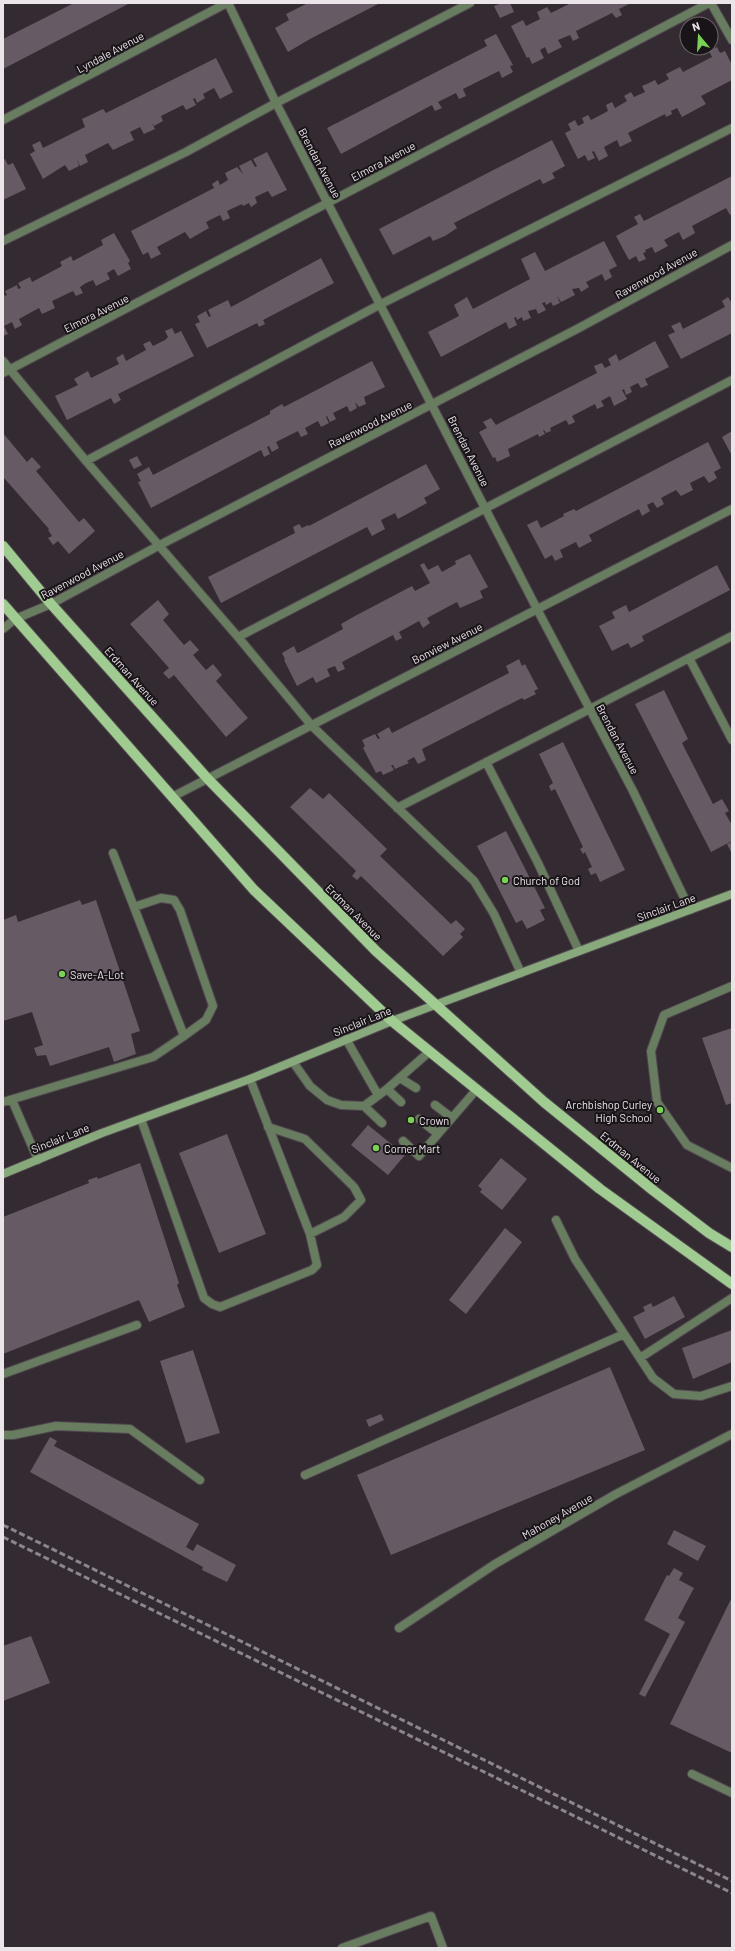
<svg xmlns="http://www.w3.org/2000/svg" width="735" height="1951" viewBox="0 0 735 1951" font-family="Barlow,sans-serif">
	<rect width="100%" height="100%" fill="#342a32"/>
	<path fill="#665b64" d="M 74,3 L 130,3 L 3,69 L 3,39 Z
		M 308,3 L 380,3 L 310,39 L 288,52 L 275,28 L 289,20 L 286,14 Z
		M 502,3 L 510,3 L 514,12 L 500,18 L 494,6 Z
		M 571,3 L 631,3 L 619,9 L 622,15 L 616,18 L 612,13 L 576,31 L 579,38 L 573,41 L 570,35 L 558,40 L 562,47 L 548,54 L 545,47 L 540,50 L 544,58 L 532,64 L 529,57 L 527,58 L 511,26 L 523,20 L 526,26 L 540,19 L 537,12 L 547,7 L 551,13 Z
		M 496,34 L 513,65 L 510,66 L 513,72 L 502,78 L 499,71 L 463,89 L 466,96 L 459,99 L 456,93 L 438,102 L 442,108 L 435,111 L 432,105 L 341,154 L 327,128 L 487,46 L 484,40 Z
		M 717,47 L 720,53 L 725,51 L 732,65 L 732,80 L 701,96 L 706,104 L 682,117 L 677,108 L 671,111 L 672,114 L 666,117 L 665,114 L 628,133 L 632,141 L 620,147 L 617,140 L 604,147 L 608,156 L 599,161 L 594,151 L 592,152 L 595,158 L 588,161 L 585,155 L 578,159 L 565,133 L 571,130 L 568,124 L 575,120 L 578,126 L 584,123 L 582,118 L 588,115 L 591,120 L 608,111 L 606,105 L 612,102 L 615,108 L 627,101 L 624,96 L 631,92 L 634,97 L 645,92 L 642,86 L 649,83 L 655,80 L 658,85 L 669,79 L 666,74 L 680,67 L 683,72 L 712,57 L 709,51 Z
		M 216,58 L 233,92 L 220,99 L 214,88 L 203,94 L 205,98 L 197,103 L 195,98 L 193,99 L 196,105 L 186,110 L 183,105 L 161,116 L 163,121 L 154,126 L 151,121 L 155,129 L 144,134 L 140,127 L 130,132 L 134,140 L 113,150 L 108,143 L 85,155 L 88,162 L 80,166 L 77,159 L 79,166 L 69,171 L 65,165 L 43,179 L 30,154 L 35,151 L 32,145 L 40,141 L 43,148 L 85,127 L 82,119 L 103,109 L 106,113 Z
		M 552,140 L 565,166 L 552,173 L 555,178 L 543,184 L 540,179 L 454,223 L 457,228 L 445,236 L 433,241 L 430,236 L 393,255 L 379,229 Z
		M 267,152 L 287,190 L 272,197 L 268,191 L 255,197 L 257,203 L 251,207 L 249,203 L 243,206 L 242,204 L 227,211 L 230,218 L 223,221 L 220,215 L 206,222 L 209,228 L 190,239 L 185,232 L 157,247 L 161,254 L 151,259 L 148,252 L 143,255 L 131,231 L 214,188 L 212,184 L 218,180 L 220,185 L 228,180 L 225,173 L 237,167 L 243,174 L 239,166 L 251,160 L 255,167 L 257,166 L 253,159 Z
		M 5,159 L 8,165 L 13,163 L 26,189 L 3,200 L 3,160 Z
		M 732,176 L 732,214 L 730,215 L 726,208 L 692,226 L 695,233 L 683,240 L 679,232 L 664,240 L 668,246 L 655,253 L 652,247 L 645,250 L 646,252 L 643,253 L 646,259 L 639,262 L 636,256 L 629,260 L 616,236 L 638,224 L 634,217 L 640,214 L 644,221 Z
		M 114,233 L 130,261 L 128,263 L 131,269 L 118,276 L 114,269 L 107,273 L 110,279 L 96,286 L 93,280 L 86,283 L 80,287 L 83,293 L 76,296 L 73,291 L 52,301 L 55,308 L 42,314 L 39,308 L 19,319 L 22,325 L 15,329 L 12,322 L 4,326 L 8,334 L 3,336 L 3,292 L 5,296 L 7,295 L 5,291 L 17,285 L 18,289 L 21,288 L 18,283 L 30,277 L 32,282 L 62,266 L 60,262 L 71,256 L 73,261 L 103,245 L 101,240 Z
		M 604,241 L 617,266 L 609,270 L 612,277 L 605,281 L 602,274 L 586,282 L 589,287 L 581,292 L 579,288 L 572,289 L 575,295 L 561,302 L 557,296 L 560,303 L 553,306 L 551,302 L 546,305 L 545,302 L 542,303 L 546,310 L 538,314 L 536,309 L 528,311 L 531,318 L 523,321 L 522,317 L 517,320 L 516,317 L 514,318 L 517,325 L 509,329 L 506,322 L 441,357 L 428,332 L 459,316 L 454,305 L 467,297 L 473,309 L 530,279 L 521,259 L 535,252 L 545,271 Z
		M 321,258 L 334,283 L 263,320 L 265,324 L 259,327 L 257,323 L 207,348 L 195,324 L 200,322 L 197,316 L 206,311 L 209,317 L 211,316 L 208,310 L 228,300 L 231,307 Z
		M 728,297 L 732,303 L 732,333 L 681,359 L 668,335 L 675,332 L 671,326 L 680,322 L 683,329 L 725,307 L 722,301 Z
		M 172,328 L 175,334 L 181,331 L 194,356 L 118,394 L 121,400 L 114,404 L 111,398 L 67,420 L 55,396 L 78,385 L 74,379 L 88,371 L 91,378 L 119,364 L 116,358 L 123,354 L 126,361 L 146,350 L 143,344 L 150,341 L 153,346 L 165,340 L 168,337 L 165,331 Z
		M 655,341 L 669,367 L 645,379 L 648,385 L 641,388 L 638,383 L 630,387 L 632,392 L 626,395 L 624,389 L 622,390 L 627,399 L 614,406 L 610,396 L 601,401 L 604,406 L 597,409 L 595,404 L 572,416 L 575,422 L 569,425 L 566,420 L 550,428 L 551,431 L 546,433 L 544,430 L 543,430 L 545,434 L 539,437 L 538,434 L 508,449 L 510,456 L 497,462 L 495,457 L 493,458 L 479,432 L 487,428 L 483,422 L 491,418 L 496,425 L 597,373 L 594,366 L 602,363 L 605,368 L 611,365 L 608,359 L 616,354 L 619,361 Z
		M 372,361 L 385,387 L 364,397 L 366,404 L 359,407 L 355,402 L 357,408 L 350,412 L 347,406 L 333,413 L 336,419 L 330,422 L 327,416 L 326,417 L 329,423 L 321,427 L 318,421 L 305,428 L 308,434 L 301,437 L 298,431 L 276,442 L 279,448 L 272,452 L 269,446 L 267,447 L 270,454 L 264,457 L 261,450 L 151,508 L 138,482 L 141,481 L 137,474 L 149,467 L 153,475 L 270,414 L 270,411 L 282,404 L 284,407 Z
		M 732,431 L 732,456 L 722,437 Z
		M 3,433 L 27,462 L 32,457 L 41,467 L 36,471 L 79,522 L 84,518 L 95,531 L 69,554 L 58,541 L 53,545 L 48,538 L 52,536 L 48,530 L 49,529 L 4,478 L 3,479 Z
		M 708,442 L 721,468 L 714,472 L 717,478 L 709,483 L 704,476 L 690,483 L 693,490 L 681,496 L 676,490 L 661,498 L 664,504 L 657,508 L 653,502 L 647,505 L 650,511 L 642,516 L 639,509 L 589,535 L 592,541 L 579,548 L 576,542 L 560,550 L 563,557 L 555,561 L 552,555 L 545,559 L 527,525 L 537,520 L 541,528 L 564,516 L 563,514 L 574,509 L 576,511 Z
		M 137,456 L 142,465 L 134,469 L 129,460 Z
		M 426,464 L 440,489 L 424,498 L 427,503 L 398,519 L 395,513 L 381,520 L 385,529 L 372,536 L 367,527 L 221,603 L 208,577 L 295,533 L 293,527 L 299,524 L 302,528 L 308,525 L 309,526 Z
		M 470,554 L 488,587 L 480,591 L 483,598 L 460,608 L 457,602 L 427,618 L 430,623 L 423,628 L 419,621 L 399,632 L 402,638 L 396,641 L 393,635 L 342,662 L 345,669 L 338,672 L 335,666 L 327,669 L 330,676 L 316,683 L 313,677 L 297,686 L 284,660 L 285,659 L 282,653 L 294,646 L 297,653 L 300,652 L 343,629 L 341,624 L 355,616 L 412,586 L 415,591 L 430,583 L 420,565 L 424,563 L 428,570 L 438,565 L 442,572 L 456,564 L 455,561 Z
		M 717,565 L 730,590 L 642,636 L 644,641 L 631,648 L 628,643 L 612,651 L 599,626 L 615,618 L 612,612 L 626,605 L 629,612 Z
		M 158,600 L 169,614 L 163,620 L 184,645 L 190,640 L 199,650 L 193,655 L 206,670 L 213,664 L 222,675 L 216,681 L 248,718 L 226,737 L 174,675 L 169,679 L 163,673 L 169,668 L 130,624 Z
		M 519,659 L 522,666 L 525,664 L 538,689 L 534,691 L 536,694 L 524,700 L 522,698 L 422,749 L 426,760 L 418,764 L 414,757 L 407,761 L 409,763 L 395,769 L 393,765 L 391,765 L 394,770 L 383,775 L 381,771 L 376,773 L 363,748 L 365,746 L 362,740 L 375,734 L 378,739 L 380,738 L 377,734 L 389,727 L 392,733 L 509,673 L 506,666 Z
		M 664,690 L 688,739 L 682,743 L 713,804 L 722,799 L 729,811 L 725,813 L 732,825 L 732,841 L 711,852 L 635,704 Z
		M 563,742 L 625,870 L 600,882 L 596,873 L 591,875 L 588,869 L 592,867 L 585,852 L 583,854 L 580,849 L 583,847 L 555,789 L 551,791 L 549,786 L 553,783 L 539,754 Z
		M 310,788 L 323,799 L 329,793 L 387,849 L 380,856 L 451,924 L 456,920 L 465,929 L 460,934 L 463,937 L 443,956 L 361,876 L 357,880 L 352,876 L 356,871 L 290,807 Z
		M 506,831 L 545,908 L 540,910 L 545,920 L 527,929 L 522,920 L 516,923 L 477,846 Z
		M 732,842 L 732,854 L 727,844 Z
		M 80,900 L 82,905 L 96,900 L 140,1031 L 131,1034 L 136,1054 L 114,1062 L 109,1047 L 50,1066 L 46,1055 L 37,1056 L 34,1048 L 43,1045 L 32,1012 L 3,1021 L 3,920 L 16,915 L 18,922 Z
		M 732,1028 L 732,1103 L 726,1105 L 702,1038 Z
		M 368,1125 L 405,1155 L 388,1175 L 351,1145 Z
		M 227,1134 L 266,1234 L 219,1253 L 179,1153 Z
		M 501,1158 L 527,1179 L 502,1210 L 480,1192 L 482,1189 L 478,1186 Z
		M 140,1163 L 179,1283 L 177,1285 L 185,1307 L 149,1322 L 139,1300 L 3,1354 L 3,1217 L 89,1183 L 88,1180 L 97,1177 L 98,1179 Z
		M 505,1228 L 522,1242 L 466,1314 L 449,1300 Z
		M 674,1296 L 685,1317 L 645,1339 L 633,1317 L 645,1311 L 643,1307 L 651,1303 L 653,1307 Z
		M 732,1330 L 732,1362 L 693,1379 L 682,1348 Z
		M 193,1350 L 220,1433 L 186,1443 L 160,1361 Z
		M 610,1367 L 645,1450 L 391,1555 L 357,1475 Z
		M 381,1414 L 384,1420 L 369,1427 L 366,1420 Z
		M 50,1437 L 57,1441 L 54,1446 L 62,1450 L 199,1524 L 186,1547 L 193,1551 L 197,1544 L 236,1565 L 227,1582 L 202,1570 L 203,1567 L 30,1472 Z
		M 674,1530 L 706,1546 L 698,1561 L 667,1544 Z
		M 674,1568 L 683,1573 L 679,1580 L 694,1588 L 678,1618 L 685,1622 L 645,1697 L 639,1694 L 670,1634 L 644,1620 L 667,1575 L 669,1576 Z
		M 732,1597 L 732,1753 L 670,1724 Z
		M 31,1636 L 50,1683 L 3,1701 L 3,1646 Z"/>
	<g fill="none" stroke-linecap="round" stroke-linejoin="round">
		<defs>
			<path id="lane" d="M 711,3 L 732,40
				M 3,241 L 186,152 L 276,103 L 470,3
				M 3,361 L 86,461 L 238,637 L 312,726 L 474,881 L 494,914 L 521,973
				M 86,461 L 381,304 L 732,128
				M 3,629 L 15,619
				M 238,637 L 732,380
				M 689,658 L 732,740
				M 486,762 L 538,863 L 579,951
				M 397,808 L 732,636
				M 134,907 L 161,898 L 174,900 L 180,910 L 213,1006 L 206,1020 L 184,1036
				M 732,986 L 664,1015 L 651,1051 L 657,1102 L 687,1145 L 732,1168
				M 346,1039 L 378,1095
				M 293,1062 L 310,1086 L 327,1100 L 341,1105 L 364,1106 L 387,1089 L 429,1052
				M 400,1078 L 416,1088
				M 387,1089 L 401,1102
				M 12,1100 L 38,1160
				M 3,1102 L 153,1057 L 184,1036 L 113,853
				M 435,1105 L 452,1118
				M 364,1106 L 382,1123
				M 141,1119 L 204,1298 L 212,1304 L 220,1307 L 312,1270 L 317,1265 L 310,1234 L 250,1079
				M 419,1119 L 438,1134
				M 268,1127 L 305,1139 L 354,1187 L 361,1200 L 344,1217 L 310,1234
				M 403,1141 L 419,1156 L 477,1089
				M 556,1220 L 575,1259 L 653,1378 L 674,1394 L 701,1396 L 732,1386
				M 640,1358 L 732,1298
				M 3,1374 L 137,1325
				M 3,1435 L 13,1435 L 56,1426 L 130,1429 L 200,1480
				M 305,1475 L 624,1334
				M 399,1628 L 495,1564 L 616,1494 L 732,1434
				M 692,1774 L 732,1793
				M 342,1948 L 431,1916 L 443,1948"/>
			<path id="street" d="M 228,3 L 276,103 L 537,609 L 633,791 L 690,910
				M 3,120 L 227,3
				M 3,373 L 709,3
				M 15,619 L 51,604 L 158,546 L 577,329 L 732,245
				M 172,797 L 732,509"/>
			<path id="secondary" d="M 3,1174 L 102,1133 L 250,1079 L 392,1021 L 732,894"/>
			<path id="primary" d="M 3,546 L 51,604 L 207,778 L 376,951 L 544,1102 L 654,1191 L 709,1233 L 732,1247
				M 3,604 L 254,890 L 392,1021 L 600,1189 L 732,1284"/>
		</defs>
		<use href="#lane" stroke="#51484f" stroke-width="10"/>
		<use href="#street" stroke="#51484f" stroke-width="10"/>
		<use href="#secondary" stroke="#51484f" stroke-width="10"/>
		<use href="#primary" stroke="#51484f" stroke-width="12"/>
		<use href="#lane" stroke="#687c60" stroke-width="8"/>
		<use href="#street" stroke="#687c60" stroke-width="8"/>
		<use href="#secondary" stroke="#88a97c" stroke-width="8"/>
		<use href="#primary" stroke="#a0cb91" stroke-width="10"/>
		<path stroke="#8d858c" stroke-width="3" stroke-dasharray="6 3" stroke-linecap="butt" d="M 3,1525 L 732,1881
			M 3,1537 L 732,1893"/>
	</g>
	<g fill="#7ad156" stroke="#191418" stroke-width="1.5">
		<circle cx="505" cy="880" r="4"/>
		<circle cx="62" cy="974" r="4"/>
		<circle cx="660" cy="1110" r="4"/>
		<circle cx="411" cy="1120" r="4"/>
		<circle cx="376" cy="1148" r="4"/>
	</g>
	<g text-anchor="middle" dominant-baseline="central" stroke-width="4" stroke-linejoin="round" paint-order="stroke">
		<g font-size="11" fill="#ebe5ea" stroke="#191418">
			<text transform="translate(110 52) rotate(-28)">Lyndale Avenue</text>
			<text transform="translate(383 161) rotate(-28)">Elmora Avenue</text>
			<text transform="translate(320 163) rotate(62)">Brendan Avenue</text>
			<text transform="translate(656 273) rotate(-29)">Ravenwood Avenue</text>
			<text transform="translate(96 313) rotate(-27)">Elmora Avenue</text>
			<text transform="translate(370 424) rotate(-27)">Ravenwood Avenue</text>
			<text transform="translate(469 451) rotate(63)">Brendan Avenue</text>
			<text transform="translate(82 574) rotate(-28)">Ravenwood Avenue</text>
			<text transform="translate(447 643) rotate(-27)">Bonview Avenue</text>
			<text transform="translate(132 676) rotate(48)">Erdman Avenue</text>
			<text transform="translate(618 739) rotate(62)">Brendan Avenue</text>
			<text transform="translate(666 907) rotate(-20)">Sinclair Lane</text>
			<text transform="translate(354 912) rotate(45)">Erdman Avenue</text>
			<text transform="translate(362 1021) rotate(-22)">Sinclair Lane</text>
			<text transform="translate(60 1138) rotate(-22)">Sinclair Lane</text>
			<text transform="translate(631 1157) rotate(39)">Erdman Avenue</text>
			<text transform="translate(557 1516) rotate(-30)">Mahoney Avenue</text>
		</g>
		<g font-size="11" fill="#ebe5ea" stroke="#191418" text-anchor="start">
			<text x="513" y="880">Church of God</text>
			<text x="70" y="974">Save-A-Lot</text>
			<text x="652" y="1104" text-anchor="end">Archbishop Curley<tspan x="652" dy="13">High School</tspan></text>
			<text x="419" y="1120">Crown</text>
			<text x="384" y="1148">Corner Mart</text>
		</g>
	</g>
	<rect width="735" height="1951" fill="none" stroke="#ebe5ea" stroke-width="8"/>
	<g transform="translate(699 36) rotate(342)"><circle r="19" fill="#191418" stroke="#6d686c"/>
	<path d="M0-3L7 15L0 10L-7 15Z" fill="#7ad156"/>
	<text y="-6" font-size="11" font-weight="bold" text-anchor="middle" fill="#ebe5ea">N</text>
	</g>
</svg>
